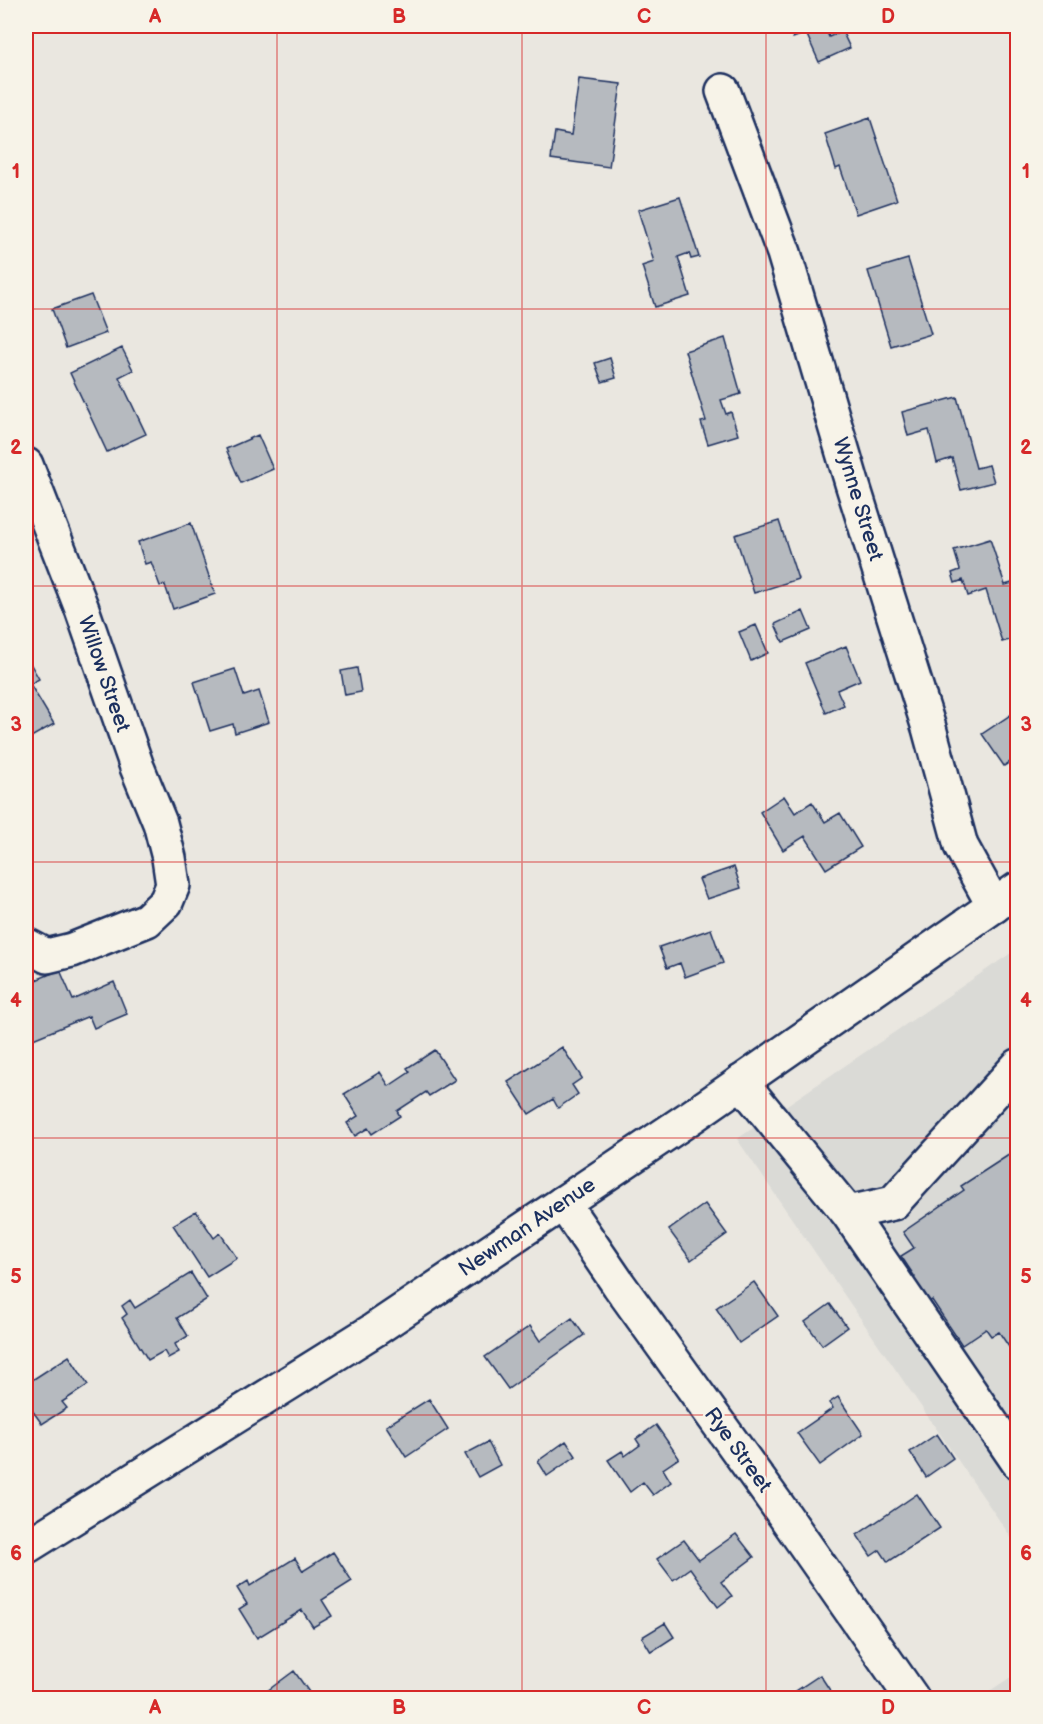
<svg xmlns="http://www.w3.org/2000/svg" width="1043" height="1724" viewBox="0 0 1043 1724" font-family="'Balsamiq Sans',sans-serif">
	<rect width="100%" height="100%" fill="#eae7e0"/>
	<filter id="ink" filterUnits="userSpaceOnUse"><feTurbulence type="fractalNoise" baseFrequency=".0167" numOctaves="2"/><feDisplacementMap in="SourceGraphic" scale="12" xChannelSelector="R" yChannelSelector="G"/><feConvolveMatrix kernelMatrix="1 2 1 2 8 2 1 2 1" color-interpolation-filters="sRGB"/></filter>
	<g filter="url(#ink)">
		<path fill="#dadad6" d="M 1017,949 L 1017,1546 L 737,1139 Z
			M 1017,1673 L 1017,1698 L 979,1698 Z"/>
		<path fill="#b6babf" stroke="#1b2f5e" stroke-width="1.5" d="M 788,26 L 824,26 L 829,37 L 842,31 L 850,48 L 819,62 L 806,33 L 793,38 Z
			M 579,79 L 621,84 L 609,167 L 551,159 L 555,132 L 571,135 Z
			M 870,118 L 897,200 L 856,214 L 840,167 L 836,169 L 825,134 Z
			M 680,197 L 699,257 L 691,259 L 689,253 L 678,257 L 690,296 L 655,307 L 642,266 L 654,262 L 638,210 Z
			M 908,259 L 931,334 L 891,346 L 868,271 Z
			M 91,295 L 106,333 L 66,348 L 52,309 Z
			M 725,338 L 741,394 L 721,400 L 726,414 L 731,412 L 738,435 L 708,444 L 701,422 L 706,421 L 685,351 Z
			M 122,348 L 133,370 L 119,377 L 146,434 L 107,452 L 70,373 Z
			M 610,358 L 616,378 L 602,382 L 595,363 Z
			M 957,397 L 976,468 L 989,465 L 994,482 L 961,490 L 952,458 L 937,463 L 929,430 L 908,436 L 902,412 Z
			M 258,435 L 273,469 L 241,483 L 226,449 Z
			M 779,521 L 798,579 L 754,593 L 735,535 Z
			M 191,523 L 215,594 L 173,609 L 165,585 L 160,586 L 151,562 L 145,564 L 138,542 Z
			M 990,539 L 1005,585 L 1012,583 L 1018,600 L 1018,637 L 1002,642 L 986,590 L 968,596 L 963,580 L 955,583 L 952,573 L 960,570 L 954,550 Z
			M 803,611 L 811,630 L 783,642 L 775,624 Z
			M 756,625 L 768,653 L 751,661 L 739,632 Z
			M 846,646 L 860,680 L 837,690 L 844,705 L 826,713 L 805,663 Z
			M 26,656 L 39,679 L 30,684 L 54,724 L 26,740 Z
			M 357,668 L 361,692 L 345,695 L 341,671 Z
			M 235,669 L 244,696 L 259,691 L 269,722 L 235,733 L 233,724 L 210,731 L 194,682 Z
			M 1018,710 L 1018,757 L 1004,766 L 982,734 Z
			M 784,796 L 795,813 L 812,802 L 825,822 L 840,813 L 861,847 L 826,869 L 805,836 L 783,850 L 760,812 Z
			M 734,867 L 741,888 L 707,899 L 699,879 Z
			M 711,929 L 723,963 L 685,977 L 680,963 L 667,968 L 659,947 Z
			M 60,970 L 73,1000 L 114,982 L 127,1014 L 94,1028 L 89,1016 L 33,1039 L 26,1021 L 26,984 Z
			M 562,1047 L 582,1078 L 572,1085 L 578,1094 L 558,1108 L 553,1099 L 529,1114 L 508,1082 Z
			M 435,1050 L 455,1080 L 429,1096 L 426,1092 L 397,1111 L 400,1116 L 372,1134 L 368,1128 L 355,1136 L 347,1123 L 358,1116 L 344,1094 L 380,1072 L 389,1086 L 410,1072 L 407,1068 Z
			M 1018,1149 L 1018,1354 L 1015,1356 L 999,1332 L 991,1336 L 986,1329 L 962,1345 L 932,1300 L 920,1308 L 904,1284 L 915,1277 L 901,1256 L 914,1248 L 903,1232 L 964,1190 L 961,1186 Z
			M 705,1204 L 727,1234 L 691,1260 L 669,1230 Z
			M 196,1211 L 214,1238 L 220,1233 L 237,1258 L 207,1277 L 173,1225 Z
			M 191,1273 L 207,1299 L 177,1318 L 188,1336 L 175,1344 L 179,1352 L 168,1358 L 164,1351 L 148,1360 L 122,1318 L 127,1314 L 122,1306 L 130,1300 L 135,1308 Z
			M 754,1282 L 778,1316 L 739,1343 L 716,1308 Z
			M 830,1304 L 847,1327 L 822,1345 L 805,1322 Z
			M 572,1318 L 584,1335 L 508,1389 L 485,1357 L 530,1326 L 540,1341 Z
			M 69,1356 L 88,1385 L 62,1402 L 67,1408 L 42,1424 L 32,1410 L 26,1414 L 26,1384 Z
			M 838,1397 L 863,1434 L 820,1465 L 797,1433 L 833,1408 L 829,1403 Z
			M 429,1399 L 448,1429 L 406,1457 L 386,1426 Z
			M 656,1425 L 679,1458 L 663,1469 L 671,1482 L 653,1495 L 643,1482 L 630,1492 L 608,1460 L 622,1451 L 625,1456 L 640,1445 L 636,1439 Z
			M 937,1434 L 953,1458 L 926,1477 L 910,1452 Z
			M 566,1441 L 576,1456 L 547,1476 L 538,1461 Z
			M 488,1442 L 500,1465 L 478,1477 L 465,1454 Z
			M 917,1494 L 940,1528 L 888,1562 L 880,1550 L 871,1556 L 857,1535 Z
			M 736,1534 L 754,1557 L 721,1582 L 732,1596 L 718,1607 L 690,1568 L 673,1580 L 657,1559 L 684,1540 L 699,1560 Z
			M 333,1552 L 352,1581 L 322,1600 L 332,1616 L 313,1627 L 302,1610 L 257,1638 L 239,1609 L 247,1604 L 237,1588 L 248,1581 L 250,1586 L 295,1558 L 303,1571 Z
			M 665,1623 L 674,1637 L 651,1652 L 642,1637 Z
			M 294,1671 L 309,1692 L 301,1698 L 273,1698 L 267,1691 Z
			M 820,1675 L 835,1698 L 801,1698 L 796,1691 Z"/>
		<g fill="none" stroke-linecap="round" stroke-linejoin="round">
			<defs>
				<path id="minor" d="M 723,91 L 784,253 L 852,483 L 929,728 L 961,846 L 994,906
					M 26,465 L 82,609 L 137,767 L 160,823 L 169,858 L 173,885 L 166,902 L 147,920 L 72,950 L 47,956 L 26,945
					M 741,1082 L 848,1213 L 893,1203 L 1018,1066
					M 563,1203 L 619,1285 L 785,1516 L 912,1698
					M 848,1213 L 1018,1462"/>
				<path id="major" d="M 26,1547 L 374,1330 L 694,1115 L 1018,889"/>
			</defs>
			<use href="#minor" stroke="#1b2f5e" stroke-width="38"/>
			<use href="#major" stroke="#1b2f5e" stroke-width="38"/>
			<use href="#minor" stroke="#f7f3e8" stroke-width="33"/>
			<use href="#major" stroke="#f7f3e8" stroke-width="33"/>
		</g>
	</g>
	<path fill="none" stroke="#d62828" stroke-width="1.5" stroke-opacity="0.55" d="M 277,26 L 277,1698M 522,26 L 522,1698M 766,26 L 766,1698M 26,309 L 1018,309M 26,586 L 1018,586M 26,862 L 1018,862M 26,1138 L 1018,1138M 26,1415 L 1018,1415"/>
	<g text-anchor="middle" dominant-baseline="central" stroke-width="5" stroke-linejoin="round" paint-order="stroke">
		<g font-size="21" fill="#1b2f5e" stroke="#f7f3e8">
			<text transform="translate(858 499) rotate(73)">Wynne Street</text>
			<text transform="translate(104 674) rotate(71)">Willow Street</text>
			<text transform="translate(527 1227) rotate(-34)">Newman Avenue</text>
			<text transform="translate(738 1450) rotate(54)">Rye Street</text>
		</g>
	</g>
	<rect width="1043" height="1724" fill="none" stroke="#f7f3e8" stroke-width="66"/>
	<rect x="33" y="33" width="977" height="1658" fill="none" stroke="#d62828" stroke-width="2"/>
	<g font-size="20" text-anchor="middle" font-weight="bold" fill="#d62828">
		<text x="155" y="23">A</text>
		<text x="399" y="23">B</text>
		<text x="644" y="23">C</text>
		<text x="888" y="23">D</text>
		<text x="16" y="178">1</text>
		<text x="1026" y="178">1</text>
		<text x="16" y="454">2</text>
		<text x="1026" y="454">2</text>
		<text x="16" y="731">3</text>
		<text x="1026" y="731">3</text>
		<text x="16" y="1007">4</text>
		<text x="1026" y="1007">4</text>
		<text x="16" y="1283">5</text>
		<text x="1026" y="1283">5</text>
		<text x="16" y="1560">6</text>
		<text x="1026" y="1560">6</text>
		<text x="155" y="1714">A</text>
		<text x="399" y="1714">B</text>
		<text x="644" y="1714">C</text>
		<text x="888" y="1714">D</text>
	</g>
</svg>
